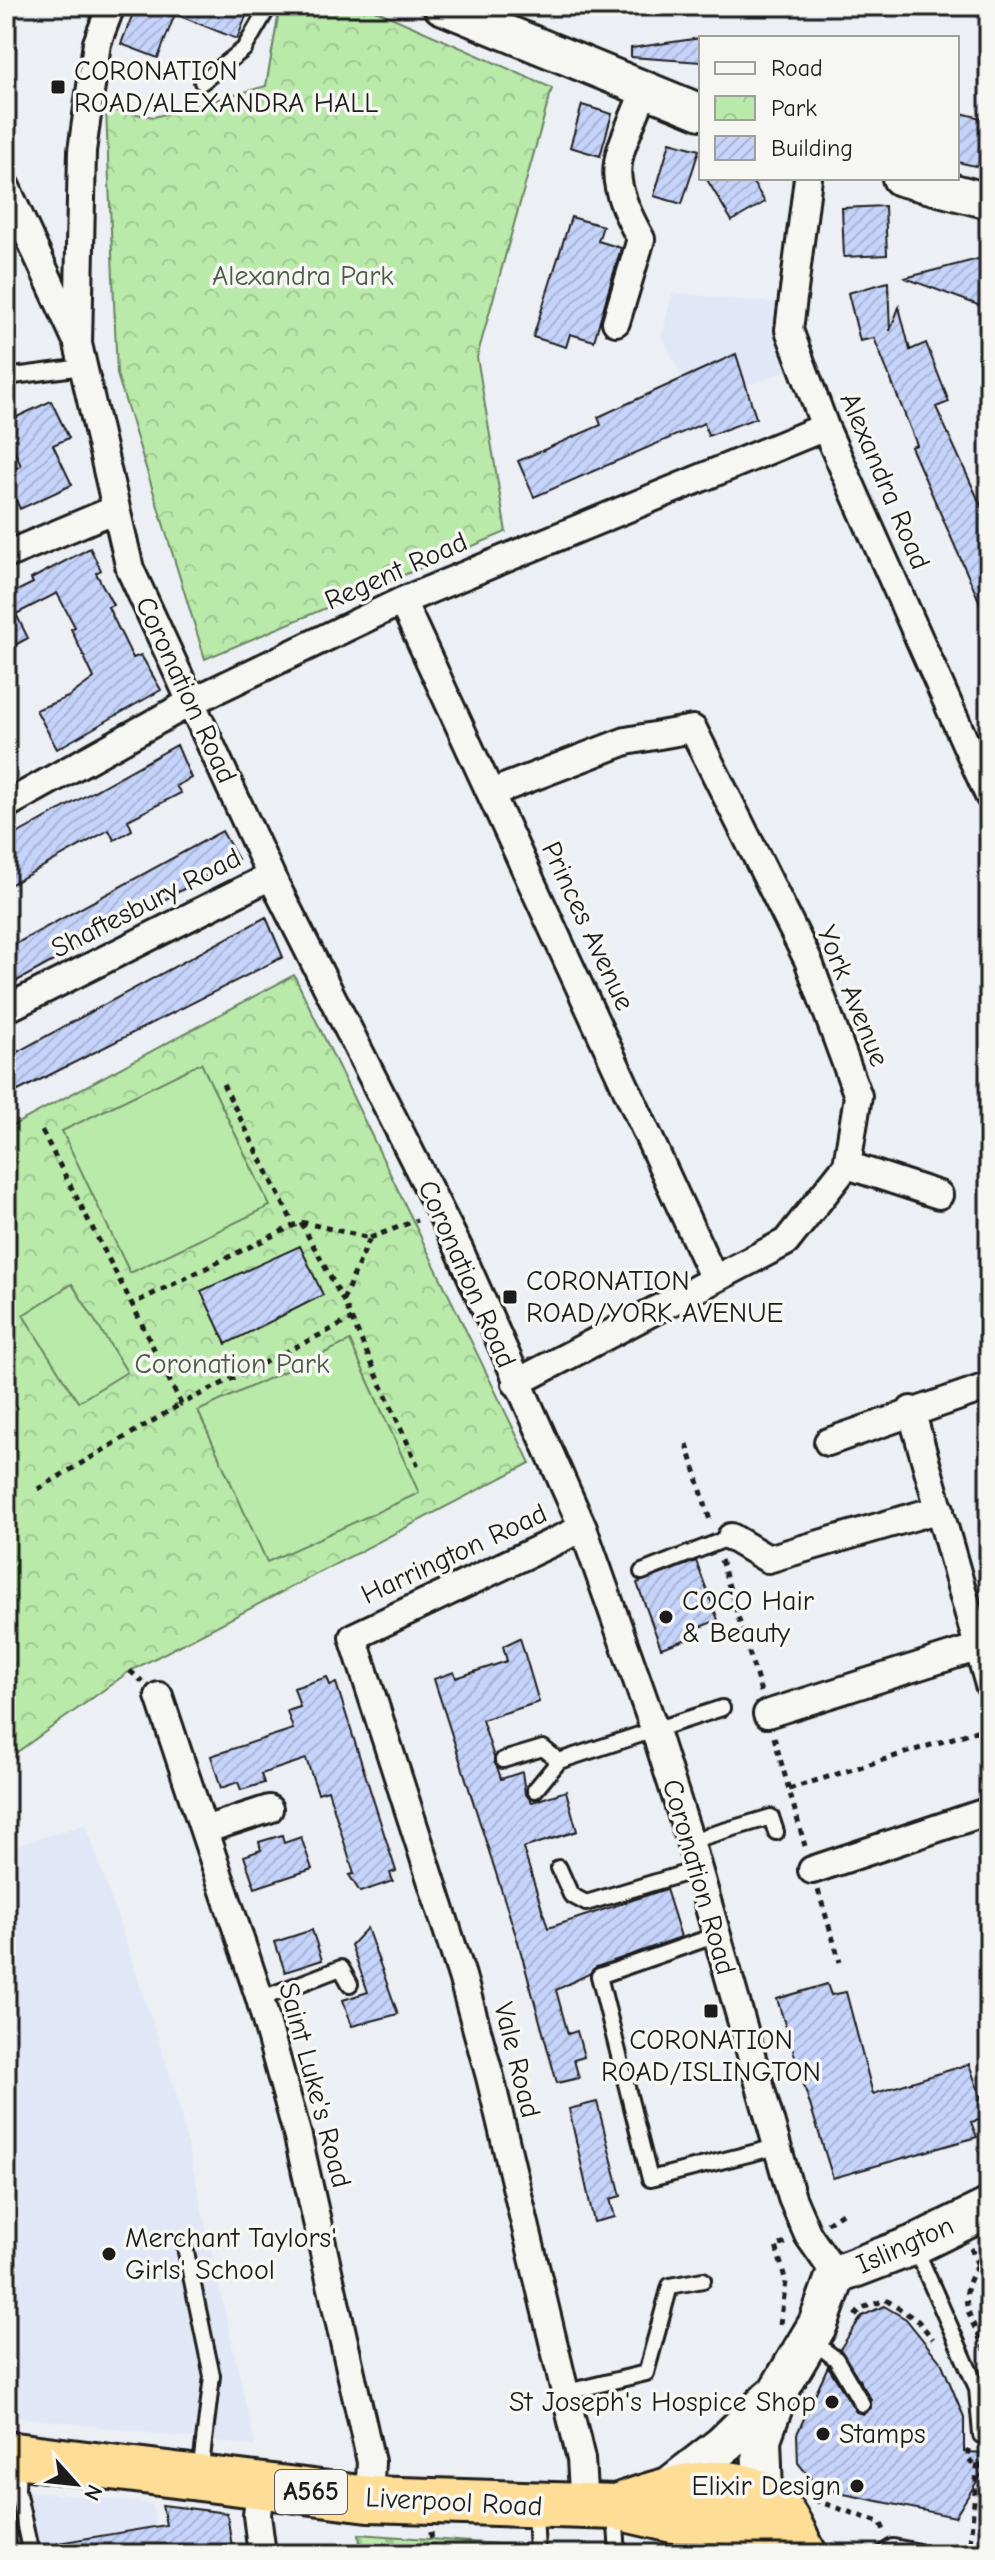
<svg xmlns="http://www.w3.org/2000/svg" width="995" height="2560" viewBox="0 0 995 2560" font-family="'Comic Neue',sans-serif">
	<defs>
		<pattern id="cemetery-stones" width="16" height="16" patternUnits="userSpaceOnUse" patternTransform="scale(2)"><rect width="16" height="16" fill="#b9eaaa"/><path d="M2 7V4a2 2 0 0 1 4 0v3zM10 15v-3a2 2 0 0 1 4 0v3z" fill="#9ec892"/></pattern>
		<pattern id="park-crowns" width="20" height="18" patternUnits="userSpaceOnUse" patternTransform="scale(2)"><rect width="20" height="18" fill="#b9eaaa"/><path d="M2 6a3 3 0 1 1 6 0M12 15a3 3 0 1 1 6 0" fill="none" stroke="#9ec892"/></pattern>
		<pattern id="building-hatch" width="6" height="6" patternUnits="userSpaceOnUse" patternTransform="scale(2)"><rect width="6" height="6" fill="#c6d3fa"/><path d="M-1 1l2-2M0 6l6-6M5 7l2-2" fill="none" stroke="#aab5d6"/></pattern>
	</defs>
	<rect width="100%" height="100%" fill="#eceff4"/>
	<filter id="ink" filterUnits="userSpaceOnUse"><feTurbulence type="fractalNoise" baseFrequency=".0125" numOctaves="2"/><feDisplacementMap in="SourceGraphic" scale="16" xChannelSelector="R" yChannelSelector="G"/><feConvolveMatrix kernelMatrix="1 2 1 2 8 2 1 2 1" color-interpolation-filters="sRGB"/></filter>
	<g filter="url(#ink)">
		<path fill="#e1e7f6" d="M 672,293 L 784,304 L 799,366 L 695,405 L 662,336 Z
			M 86,1824 L 176,2093 L 255,2446 L 6,2415 L 6,1849 Z
			M 17,2490 L 152,2504 L 162,2554 L 6,2554 L 6,2491 Z"/>
		<path fill="url(#cemetery-stones)" stroke="#6a8363" stroke-width="2" d="M 359,2534 L 525,2546 L 526,2554 L 361,2554 Z"/>
		<path fill="url(#park-crowns)" stroke="#6a8363" stroke-width="2" d="M 280,6 L 366,6 L 552,88 L 477,357 L 506,532 L 205,659 L 117,374 L 106,109 L 154,117 L 266,86 Z
			M 294,975 L 530,1463 L 130,1671 L 6,1760 L 6,1129 Z"/>
		<path fill="#b9eaaa" stroke="#6a8363" stroke-width="2" d="M 201,1063 L 270,1206 L 130,1273 L 62,1131 Z
			M 72,1284 L 127,1372 L 78,1402 L 23,1315 Z
			M 350,1341 L 419,1493 L 267,1562 L 198,1411 Z"/>
		<path fill="url(#building-hatch)" stroke="#1c1c1c" stroke-width="2" d="M 136,6 L 250,6 L 237,39 L 175,14 L 158,58 L 121,44 Z
			M 701,38 L 701,62 L 631,57 L 631,48 Z
			M 582,105 L 612,114 L 600,156 L 570,147 Z
			M 957,112 L 989,120 L 989,169 L 957,162 Z
			M 670,142 L 699,150 L 682,204 L 654,196 Z
			M 706,178 L 750,178 L 765,202 L 732,221 Z
			M 885,206 L 887,255 L 844,257 L 842,208 Z
			M 571,217 L 603,226 L 598,241 L 621,248 L 594,341 L 570,334 L 566,347 L 533,337 Z
			M 978,259 L 989,262 L 989,309 L 905,278 Z
			M 888,282 L 890,331 L 899,307 L 910,350 L 926,343 L 949,402 L 936,407 L 989,523 L 989,623 L 911,447 L 917,445 L 874,338 L 860,341 L 848,293 Z
			M 736,354 L 756,418 L 708,436 L 704,423 L 534,497 L 518,461 L 601,425 L 598,417 Z
			M 51,401 L 69,438 L 53,445 L 72,485 L 20,509 L 6,478 L 6,472 L 21,466 L 6,431 L 6,422 Z
			M 90,548 L 101,570 L 96,573 L 113,605 L 108,607 L 133,658 L 141,655 L 161,690 L 57,749 L 36,710 L 68,697 L 94,678 L 71,629 L 75,627 L 57,593 L 16,614 L 28,638 L 6,650 L 6,594 L 7,596 L 33,583 L 31,579 Z
			M 177,745 L 191,778 L 176,786 L 181,793 L 128,820 L 132,830 L 114,840 L 109,830 L 6,887 L 6,840 Z
			M 222,831 L 238,859 L 6,987 L 6,949 Z
			M 266,917 L 283,957 L 6,1097 L 6,1058 Z
			M 300,1246 L 323,1295 L 226,1344 L 201,1291 Z
			M 696,1561 L 718,1620 L 697,1628 L 699,1635 L 661,1648 L 637,1583 Z
			M 520,1638 L 539,1702 L 482,1720 L 501,1779 L 522,1772 L 525,1793 L 532,1802 L 566,1791 L 577,1831 L 523,1848 L 548,1928 L 666,1889 L 681,1937 L 596,1967 L 589,1974 L 556,1990 L 568,2034 L 577,2031 L 584,2057 L 574,2060 L 579,2078 L 557,2083 L 518,1942 L 434,1679 L 454,1672 L 456,1678 L 507,1661 L 503,1646 Z
			M 327,1677 L 330,1685 L 336,1683 L 396,1871 L 390,1873 L 393,1881 L 360,1892 L 349,1875 L 354,1874 L 328,1790 L 318,1793 L 306,1759 L 261,1774 L 264,1783 L 241,1790 L 238,1782 L 221,1788 L 211,1756 L 293,1729 L 287,1711 L 300,1707 L 294,1688 Z
			M 282,1835 L 284,1843 L 301,1837 L 312,1869 L 255,1888 L 244,1856 L 261,1850 L 259,1842 Z
			M 367,1928 L 398,2014 L 352,2026 L 343,2000 L 368,1992 L 351,1945 Z
			M 312,1930 L 322,1960 L 285,1972 L 275,1942 Z
			M 827,1984 L 831,1995 L 846,1992 L 873,2094 L 969,2064 L 988,2118 L 971,2122 L 977,2137 L 833,2178 L 777,1999 Z
			M 597,2102 L 621,2196 L 610,2199 L 615,2217 L 594,2222 L 569,2109 Z
			M 884,2306 L 906,2319 L 942,2364 L 964,2417 L 964,2452 L 989,2453 L 989,2462 L 955,2517 L 839,2493 L 812,2480 L 798,2463 L 797,2434 L 828,2366 L 856,2412 L 863,2414 L 871,2408 L 871,2399 L 840,2349 L 862,2316 Z
			M 162,2505 L 227,2513 L 233,2554 L 207,2554 L 207,2549 L 171,2554 L 59,2554 L 58,2543 L 166,2525 Z"/>
		<g fill="none" stroke-linecap="round" stroke-linejoin="round">
			<defs>
				<path id="service" d="M 202,82 L 244,49 L 269,6
					M 6,377 L 83,367
					M 642,1572 L 731,1537
					M 503,1760 L 543,1748 L 559,1761 L 722,1708
					M 535,1790 L 559,1761
					M 690,1841 L 771,1817 L 776,1832
					M 559,1868 L 571,1895 L 586,1903 L 699,1869
					M 717,1935 L 599,1976 L 650,2179 L 776,2147
					M 260,1999 L 341,1968 L 350,1984
					M 914,2245 L 977,2388 L 981,2435 L 989,2436
					M 185,2247 L 212,2376 L 200,2474
					M 811,2340 L 836,2359 L 862,2404
					M 563,2393 L 646,2373 L 670,2286 L 703,2280
					M 18,2460 L 17,2490 L 31,2554
					M 535,2510 L 537,2554
					M 615,2511 L 618,2554"/>
				<path id="pedestrian" d="M 887,2554 L 893,2550 L 914,2554"/>
				<path id="minor" d="M 111,6 L 97,43 L 82,151 L 78,344 L 130,569 L 271,876 L 459,1249 L 583,1528 L 655,1731 L 690,1841 L 792,2198 L 808,2235 L 836,2275
					M 808,178 L 789,330 L 825,427 L 989,796
					M 6,187 L 75,337
					M 616,322 L 641,239 C 601,167 618,160 645,89
					M 6,555 L 116,509
					M 402,601 L 714,1279
					M 491,793 L 626,741 L 693,729 L 808,960 L 858,1096 L 847,1165 L 786,1242 L 516,1383
					M 6,805 L 191,702 L 402,601 L 825,427
					M 6,1009 L 271,876
					M 847,1165 L 939,1195
					M 911,1410 L 989,1685
					M 828,1442 L 989,1386
					M 583,1528 L 353,1637 L 462,1976 L 490,2077 L 581,2459 L 584,2507
					M 731,1537 L 768,1559 L 940,1509
					M 159,1696 L 260,1999 L 298,2137 L 371,2462 L 369,2499
					M 767,1714 L 979,1647
					M 204,1830 L 269,1809
					M 812,1870 L 989,1811
					M 260,2487 L 257,2515 L 262,2554"/>
				<path id="tertiary" d="M 441,6 L 701,112
					M 900,178 L 989,201"/>
				<path id="secondary" d="M 668,2488 L 723,2445 L 771,2398
					M 764,2520 L 761,2439 L 779,2390 L 818,2324 L 836,2275 L 914,2245 L 989,2208"/>
				<path id="trunk" d="M 6,2454 L 369,2499 L 617,2507 L 673,2520 L 722,2521 L 745,2527 L 766,2539 L 770,2554
					M 617,2507 C 656,2492 721,2471 761,2494 C 783,2506 793,2533 804,2554"/>
			</defs>
			<use href="#service" stroke="#1c1c1c" stroke-width="20"/>
			<use href="#pedestrian" stroke="#1c1c1c" stroke-width="26"/>
			<use href="#minor" stroke="#1c1c1c" stroke-width="32"/>
			<use href="#tertiary" stroke="#1c1c1c" stroke-width="40"/>
			<use href="#secondary" stroke="#1c1c1c" stroke-width="44"/>
			<use href="#trunk" stroke="#1c1c1c" stroke-width="50"/>
			<path stroke="#1c1c1c" stroke-width="5" stroke-dasharray="6 6" stroke-linecap="butt" d="M 223,1084 L 294,1225
				M 42,1131 L 132,1304
				M 301,1223 L 343,1300 L 418,1466
				M 370,1238 L 417,1220
				M 343,1300 L 370,1238 L 301,1222 L 132,1304 L 181,1404 L 352,1319
				M 687,1444 L 711,1524
				M 38,1489 L 181,1404
				M 721,1560 L 761,1692
				M 130,1671 L 143,1682
				M 774,1737 L 805,1846
				M 789,1789 L 989,1727
				M 818,1890 L 840,1962
				M 827,2223 L 844,2212
				M 971,2248 L 978,2266
				M 989,2263 L 978,2266 C 952,2304 976,2322 989,2360
				M 855,2316 L 862,2308 L 886,2300 L 918,2321 L 933,2339
				M 780,2324 L 786,2282 L 776,2246 L 786,2243
				M 968,2449 L 968,2459 L 977,2469 L 987,2461 L 989,2452
				M 814,2500 L 881,2523 L 885,2533
				M 431,2532 L 433,2554
				M 969,2554 L 978,2460"/>
			<use href="#service" stroke="#f6f6f2" stroke-width="14"/>
			<use href="#pedestrian" stroke="#f6f6f2" stroke-width="20"/>
			<use href="#minor" stroke="#f6f6f2" stroke-width="26"/>
			<use href="#tertiary" stroke="#f6f6f2" stroke-width="34"/>
			<use href="#secondary" stroke="#f6f6f2" stroke-width="38"/>
			<use href="#trunk" stroke="#fedd96" stroke-width="44"/>
		</g>
	</g>
	<g fill="#1c1c1c" stroke="#f6f6f2" stroke-width="3">
		<rect x="50" y="79" width="16" height="16" rx="4"/>
		<rect x="502" y="1289" width="16" height="16" rx="4"/>
		<circle cx="666" cy="1617" r="8"/>
		<rect x="703" y="2003" width="16" height="16" rx="4"/>
		<circle cx="109" cy="2254" r="8"/>
		<circle cx="832" cy="2402" r="8"/>
		<circle cx="823" cy="2434" r="8"/>
		<circle cx="857" cy="2486" r="8"/>
	</g>
	<g text-anchor="middle" dominant-baseline="central" stroke-width="7" stroke-linejoin="round" paint-order="stroke">
		<rect fill="#f6f6f2" stroke="#5d5d5c" stroke-width="2" x="275" y="2470" width="72" height="44" rx="6"/>
		<g font-size="26" font-weight="bold" fill="#1c1c1c">
			<text x="311" y="2492">A565</text>
		</g>
		<g font-size="28" fill="#1c1c1c" stroke="#f6f6f2" text-anchor="start">
			<text x="74" y="71">CORONATION<tspan x="74" dy="32">ROAD/ALEXANDRA HALL</tspan></text>
			<text x="526" y="1281">CORONATION<tspan x="526" dy="32">ROAD/YORK AVENUE</tspan></text>
			<text x="682" y="1601">COCO Hair<tspan x="682" dy="32">&amp; Beauty</tspan></text>
			<text x="711" y="2040" text-anchor="middle">CORONATION<tspan x="711" dy="32">ROAD/ISLINGTON</tspan></text>
			<text x="125" y="2238">Merchant Taylors'<tspan x="125" dy="32">Girls' School</tspan></text>
			<text x="816" y="2402" text-anchor="end">St Joseph's Hospice Shop</text>
			<text x="839" y="2434">Stamps</text>
			<text x="841" y="2486" text-anchor="end">Elixir Design</text>
		</g>
		<g font-size="28" fill="#4b5a47" stroke="#f6f6f2">
			<text x="303" y="276">Alexandra Park</text>
			<text x="232" y="1364">Coronation Park</text>
		</g>
		<g font-size="28" fill="#1c1c1c" stroke="#f6f6f2">
			<text transform="translate(885 481) rotate(67)">Alexandra Road</text>
			<text transform="translate(396 571) rotate(-24)">Regent Road</text>
			<text transform="translate(186 690) rotate(65)">Coronation Road</text>
			<text transform="translate(146 903) rotate(-27)">Shaftesbury Road</text>
			<text transform="translate(588 926) rotate(65)">Princes Avenue</text>
			<text transform="translate(853 996) rotate(68)">York Avenue</text>
			<text transform="translate(467 1274) rotate(66)">Coronation Road</text>
			<text transform="translate(454 1554) rotate(-25)">Harrington Road</text>
			<text transform="translate(699 1877) rotate(74)">Coronation Road</text>
			<text transform="translate(517 2060) rotate(76)">Vale Road</text>
			<text transform="translate(315 2085) rotate(75)">Saint Luke's Road</text>
			<text transform="translate(905 2245) rotate(-24)">Islington</text>
			<text transform="translate(454 2502) rotate(3)">Liverpool Road</text>
		</g>
	</g>
	<rect width="995" height="2560" fill="none" stroke="#f6f6f2" stroke-width="32"/>
	<rect x="16" y="16" width="963" height="2528" fill="none" stroke="#1c1c1c" stroke-width="3" filter="url(#ink)"/>
	<rect x="699" y="36" width="260" height="144" fill="#f6f6f2" stroke="#9f9f9c" stroke-width="2"/>
	<rect x="715" y="62" width="40" height="12" fill="#f6f6f2" stroke="#9f9f9c" stroke-width="2"/>
	<text x="771" y="76" font-size="24" fill="#1c1c1c">Road</text>
	<rect x="715" y="96" width="40" height="24" fill="url(#park-crowns)" stroke="#9f9f9c" stroke-width="2"/>
	<text x="771" y="116" font-size="24" fill="#1c1c1c">Park</text>
	<rect x="715" y="136" width="40" height="24" fill="url(#building-hatch)" stroke="#9f9f9c" stroke-width="2"/>
	<text x="771" y="156" font-size="24" fill="#1c1c1c">Building</text>
	<g transform="translate(76 2484) rotate(117)" stroke="#f6f6f2" stroke-width="6" paint-order="stroke">
	<path d="M0-6L14 30L0 20L-14 30Z" fill="#1c1c1c"/>
	<text y="-12" font-size="22" font-weight="bold" text-anchor="middle" fill="#1c1c1c">N</text>
	</g>
</svg>
